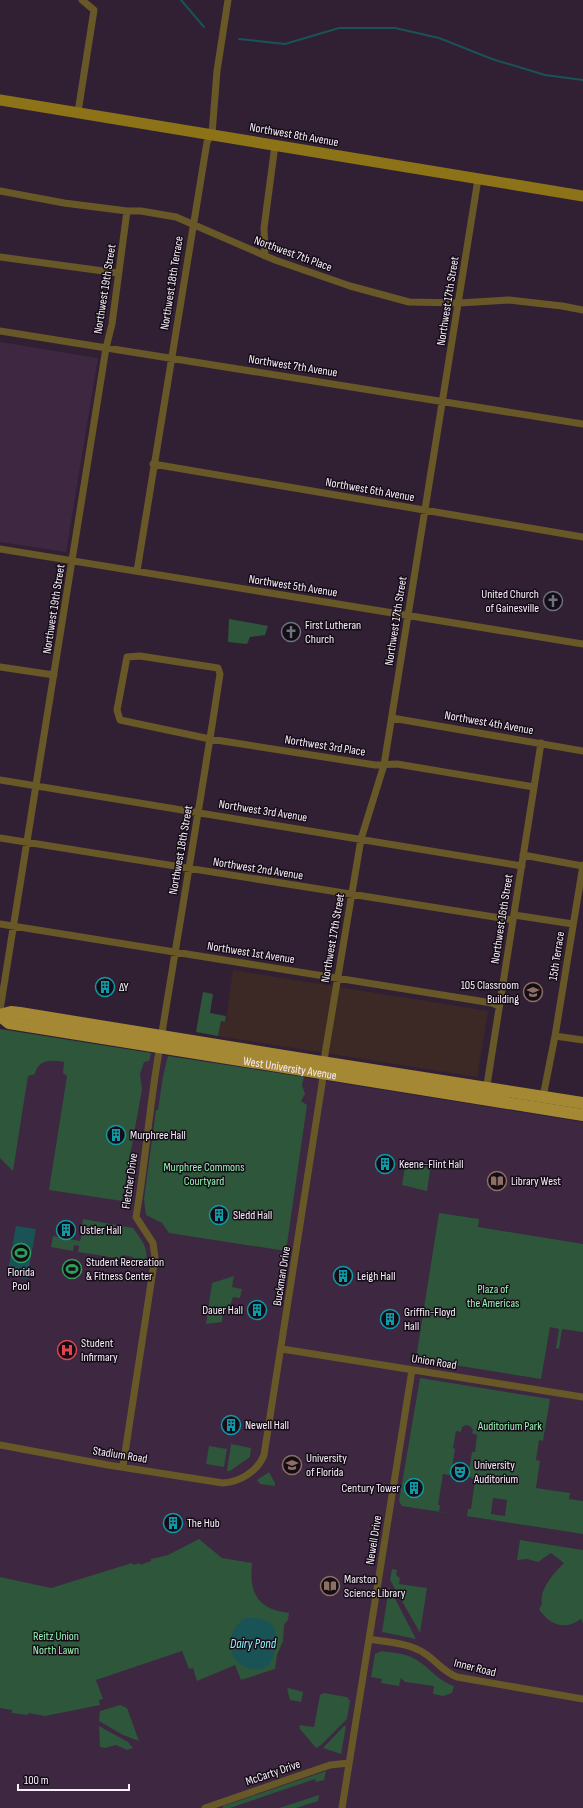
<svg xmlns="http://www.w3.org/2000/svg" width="583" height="1808" viewBox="0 0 583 1808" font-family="'Sofia Sans Condensed',sans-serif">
	<rect width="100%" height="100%" fill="#312034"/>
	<path fill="#3c2925" d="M 233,970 L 488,1011 L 477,1077 L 218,1036 L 221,1021 L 226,1022 Z"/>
	<path fill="#3d2741" d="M 0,342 L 98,358 L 66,552 L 0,542 Z
		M 0,1029 L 583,1122 L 583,1808 L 0,1808 Z"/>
	<path fill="#2d563b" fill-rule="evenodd" d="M 229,619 L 268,626 L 265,635 L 250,637 L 247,644 L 228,642 Z
		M 203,992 L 213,994 L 210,1013 L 226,1016 L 225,1022 L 221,1021 L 218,1036 L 196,1032 Z
		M 0,1029 L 151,1053 L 149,1061 L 144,1062 L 140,1074 L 142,1089 L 122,1201 L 49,1190 L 67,1076 L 63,1073 L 64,1062 C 52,1060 38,1059 35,1074 L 28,1076 L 13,1171 L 0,1158 Z
		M 168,1056 L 304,1077 L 302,1085 L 305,1094 L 301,1101 L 307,1105 L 286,1251 L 169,1233 L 162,1223 L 146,1215 L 144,1199 L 156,1110 L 158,1110 L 163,1076 Z
		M 406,1161 L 431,1164 L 427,1191 L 402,1185 Z
		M 439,1213 L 479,1219 L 478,1227 L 583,1244 L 583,1332 L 562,1329 L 559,1349 L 556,1348 L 559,1329 L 550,1327 L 541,1379 L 416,1359 Z
		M 83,1219 L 133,1228 C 141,1239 149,1248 146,1263 L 132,1261 L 133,1257 L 122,1255 L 122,1259 L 78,1252 L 79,1246 L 74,1245 L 73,1251 L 51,1247 L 53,1236 L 80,1241 L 84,1227 L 82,1227 Z
		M 234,1276 L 232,1287 L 242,1289 L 240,1298 L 233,1297 L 229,1309 L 223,1311 L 222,1322 L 206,1324 L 212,1283 Z
		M 420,1378 L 550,1399 L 543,1441 L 539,1440 L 536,1460 L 540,1461 L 536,1488 L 570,1493 L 569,1499 L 583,1501 L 583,1534 L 402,1506 L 399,1501 ZM 466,1425 L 470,1426 L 473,1430 L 472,1433 L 477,1435 L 475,1452 L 472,1452 L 468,1476 L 475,1480 L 471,1509 L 468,1509 L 467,1516 L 439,1512 L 440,1505 L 438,1505 L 443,1474 L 449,1475 L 451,1474 L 455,1449 L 453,1448 L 456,1431 L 461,1432 L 462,1427 ZM 409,1483 L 419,1484 L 418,1494 L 408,1493 ZM 493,1498 L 507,1500 L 505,1516 L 491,1514 Z
		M 231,1444 L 251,1448 L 250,1457 L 230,1471 L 227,1471 Z
		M 209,1446 L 227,1449 L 224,1467 L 206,1464 Z
		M 269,1472 L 275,1483 L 275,1486 L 260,1484 L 257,1480 Z
		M 199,1539 L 222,1558 L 252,1563 C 249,1593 257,1609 289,1613 L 288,1620 L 284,1625 L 283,1641 L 277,1655 L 275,1669 L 241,1680 L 235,1665 L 197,1681 L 193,1668 L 189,1669 L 182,1651 L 96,1680 L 103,1699 L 99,1700 L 100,1705 L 45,1716 L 28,1713 L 28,1715 L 12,1713 L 12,1710 L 0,1708 L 0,1577 L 51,1588 L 132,1563 L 133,1565 L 140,1563 L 140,1565 L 151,1561 L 151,1559 L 168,1555 Z
		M 520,1540 L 583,1550 L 583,1624 L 581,1619 C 565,1631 549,1625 539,1609 L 542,1604 C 539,1589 554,1573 564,1563 L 551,1553 L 538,1562 L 527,1559 L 517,1560 Z
		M 392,1569 L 397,1570 L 396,1575 L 400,1578 L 399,1584 L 427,1588 L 420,1633 L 390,1580 Z
		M 389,1587 L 416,1639 L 382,1632 Z
		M 382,1651 C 393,1653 405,1653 415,1659 C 431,1668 435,1679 454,1686 L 452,1693 L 443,1696 L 433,1694 L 434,1686 L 405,1682 L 401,1678 L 399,1686 L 381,1683 L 382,1679 L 371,1677 L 375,1654 Z
		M 289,1688 L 303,1692 L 301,1702 L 290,1700 L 287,1689 Z
		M 324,1693 L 347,1697 L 350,1701 L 347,1719 L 321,1745 L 316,1748 L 300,1729 L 299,1725 L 314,1727 L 320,1695 Z
		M 120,1705 L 127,1708 L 139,1741 L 123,1735 L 99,1721 L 100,1711 Z
		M 99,1726 L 128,1742 L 133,1748 L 127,1750 L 116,1745 L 105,1748 L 100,1747 Z
		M 344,1726 L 346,1726 L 341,1754 L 323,1748 Z
		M 326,1771 L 324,1780 L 316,1782 L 315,1779 L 230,1808 L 223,1808 L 223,1806 Z
		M 319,1795 L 318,1801 L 296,1808 L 279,1808 Z"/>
	<path fill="#195356" d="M 16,1226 L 36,1229 L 27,1279 L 7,1276 Z
		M 245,1618 C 266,1617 281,1624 275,1647 C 274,1652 273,1657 271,1662 C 263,1674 244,1670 236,1660 C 225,1646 231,1627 245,1618 Z"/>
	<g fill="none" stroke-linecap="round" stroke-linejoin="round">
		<path stroke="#195356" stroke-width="2" d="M 181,0 L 204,27
			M 239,39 L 285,44 L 339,28 L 395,28 L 439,38 L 492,59 L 545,75 L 583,80"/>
		<path stroke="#685827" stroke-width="7" d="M 78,112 L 94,10 L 82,0
			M 0,191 L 64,203 L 127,211 L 141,211 L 176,217 L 275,260 L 350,286 L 409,302 L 459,303 L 509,300 L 562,306 L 583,310
			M 265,256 L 264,228 L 275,145
			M 0,257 L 118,273
			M 0,331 L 583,424
			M 153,464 L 583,537
			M 0,549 L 583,644
			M 137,571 L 207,142 L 212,134 L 217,71 L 228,0
			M 0,667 L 54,675
			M 392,718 L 583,751
			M 0,780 L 522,866
			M 0,838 L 513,920
			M 523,855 L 583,866
			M 514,915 L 573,924
			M 0,924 L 492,1003 L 499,1006
			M 0,1010 L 106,348 L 112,324 L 127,211
			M 555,1036 L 583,1040
			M 486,1091 L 541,743
			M 543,1097 L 555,1036 L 583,865
			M 282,1349 L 583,1397
			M 0,1445 L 108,1465 L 223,1483 C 240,1482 258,1471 264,1455 L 322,1084 L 325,1054 L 361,839 L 384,765 L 478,179
			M 123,1466 L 155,1257 L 153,1243 L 136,1217 L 138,1205 C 145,1160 149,1115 156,1070 C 177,938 200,806 220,674 L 218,668 L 140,656 L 127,657 L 117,710 L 120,720 L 210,739 L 375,765 L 397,764 L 534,787
			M 369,1639 C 387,1642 409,1643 424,1653 C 437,1661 442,1671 457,1677 L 583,1699
			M 205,1808 L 330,1765 L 349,1763
			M 342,1808 L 412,1370"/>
		<path stroke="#8d7318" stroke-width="11" d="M 0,100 L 583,196"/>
		<g stroke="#a48834" stroke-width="12">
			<path d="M 0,1015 L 11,1012 L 20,1013 L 315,1061 L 583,1103"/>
			<path id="s1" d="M 0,1016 L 9,1023 L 583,1115"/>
		</g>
	</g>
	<defs>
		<symbol id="church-ring" viewBox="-11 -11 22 22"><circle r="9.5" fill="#140d16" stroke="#6b7280" stroke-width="1.5"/><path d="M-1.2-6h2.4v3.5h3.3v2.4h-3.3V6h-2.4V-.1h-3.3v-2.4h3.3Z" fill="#6b7280"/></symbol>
		<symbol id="building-ring" viewBox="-11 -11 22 22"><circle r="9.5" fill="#140d16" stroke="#0f9aa8" stroke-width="1.5"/><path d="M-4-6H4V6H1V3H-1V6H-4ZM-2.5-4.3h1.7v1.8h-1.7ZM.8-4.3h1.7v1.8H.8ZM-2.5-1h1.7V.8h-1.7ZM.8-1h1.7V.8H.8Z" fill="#0f9aa8"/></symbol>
		<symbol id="university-ring" viewBox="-11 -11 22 22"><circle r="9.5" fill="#140d16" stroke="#8d6e63" stroke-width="1.5"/><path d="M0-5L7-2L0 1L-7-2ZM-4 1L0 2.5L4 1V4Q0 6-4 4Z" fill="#8d6e63"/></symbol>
		<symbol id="library-ring" viewBox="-11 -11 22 22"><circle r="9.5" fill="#140d16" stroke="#8d6e63" stroke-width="1.5"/><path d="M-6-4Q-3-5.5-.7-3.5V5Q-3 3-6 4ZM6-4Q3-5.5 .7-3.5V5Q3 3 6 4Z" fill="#8d6e63"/></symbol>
		<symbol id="stadium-ring" viewBox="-11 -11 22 22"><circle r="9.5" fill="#140d16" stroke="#2e9e5b" stroke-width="1.5"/><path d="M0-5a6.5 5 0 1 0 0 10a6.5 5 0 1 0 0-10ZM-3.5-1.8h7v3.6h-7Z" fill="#2e9e5b"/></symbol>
		<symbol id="hospital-ring" viewBox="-11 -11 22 22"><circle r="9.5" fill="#140d16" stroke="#e0444e" stroke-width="1.5"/><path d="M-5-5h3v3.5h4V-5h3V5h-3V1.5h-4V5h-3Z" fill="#e0444e"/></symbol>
		<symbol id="theatre-ring" viewBox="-11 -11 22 22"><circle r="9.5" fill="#140d16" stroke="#0f9aa8" stroke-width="1.5"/><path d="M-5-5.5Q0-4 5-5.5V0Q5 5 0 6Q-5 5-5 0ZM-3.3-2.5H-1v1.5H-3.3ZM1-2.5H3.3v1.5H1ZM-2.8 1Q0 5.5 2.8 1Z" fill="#0f9aa8"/></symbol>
	</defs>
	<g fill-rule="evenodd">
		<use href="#church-ring" x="542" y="590" width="22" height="22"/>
		<use href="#church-ring" x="280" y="621" width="22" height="22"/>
		<use href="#building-ring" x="94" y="976" width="22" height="22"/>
		<use href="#university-ring" x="522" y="981" width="22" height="22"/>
		<use href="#building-ring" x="105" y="1124" width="22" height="22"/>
		<use href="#building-ring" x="374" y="1153" width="22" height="22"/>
		<use href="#library-ring" x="486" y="1170" width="22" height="22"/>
		<use href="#building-ring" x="208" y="1204" width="22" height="22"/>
		<use href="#building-ring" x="55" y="1219" width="22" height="22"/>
		<use href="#stadium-ring" x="10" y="1242" width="22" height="22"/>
		<use href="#stadium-ring" x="61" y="1258" width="22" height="22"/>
		<use href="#building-ring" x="332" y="1265" width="22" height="22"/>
		<use href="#building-ring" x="246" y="1299" width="22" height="22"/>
		<use href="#building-ring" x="379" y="1308" width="22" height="22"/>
		<use href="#hospital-ring" x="56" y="1339" width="22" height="22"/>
		<use href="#building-ring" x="220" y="1414" width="22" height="22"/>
		<use href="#university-ring" x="281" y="1454" width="22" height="22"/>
		<use href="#theatre-ring" x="449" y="1461" width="22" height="22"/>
		<use href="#building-ring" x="403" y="1477" width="22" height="22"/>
		<use href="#building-ring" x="162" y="1512" width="22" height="22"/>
		<use href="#library-ring" x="319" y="1575" width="22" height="22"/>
	</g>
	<g text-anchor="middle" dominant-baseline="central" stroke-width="3" stroke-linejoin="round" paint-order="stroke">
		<g font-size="12" fill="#faeefc" stroke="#140d16">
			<text transform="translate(294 135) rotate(10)">Northwest 8th Avenue</text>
			<text transform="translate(293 254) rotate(20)">Northwest 7th Place</text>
			<text transform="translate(172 283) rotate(-81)">Northwest 18th Terrace</text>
			<text transform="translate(105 289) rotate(-81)">Northwest 19th Street</text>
			<text transform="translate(448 301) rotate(-81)">Northwest 17th Street</text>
			<text transform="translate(293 366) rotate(9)">Northwest 7th Avenue</text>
			<text transform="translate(370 490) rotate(10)">Northwest 6th Avenue</text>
			<text transform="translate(293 586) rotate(9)">Northwest 5th Avenue</text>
			<text transform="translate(54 609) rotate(-81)">Northwest 19th Street</text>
			<text transform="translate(396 621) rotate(-81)">Northwest 17th Street</text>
			<text transform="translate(489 723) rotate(10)">Northwest 4th Avenue</text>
			<text transform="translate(325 746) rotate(9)">Northwest 3rd Place</text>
			<text transform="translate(263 811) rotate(9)">Northwest 3rd Avenue</text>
			<text transform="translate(181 850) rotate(-80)">Northwest 18th Street</text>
			<text transform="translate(258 869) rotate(9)">Northwest 2nd Avenue</text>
			<text transform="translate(502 919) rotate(-81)">Northwest 16th Street</text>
			<text transform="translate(333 938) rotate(-80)">Northwest 17th Street</text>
			<text transform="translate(251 953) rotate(9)">Northwest 1st Avenue</text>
			<text transform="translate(557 956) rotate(-81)">15th Terrace</text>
			<text stroke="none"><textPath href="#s1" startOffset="296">West University Avenue</textPath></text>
			<text transform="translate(130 1181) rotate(-82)">Fletcher Drive</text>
			<text transform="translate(282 1276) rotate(-81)">Buckman Drive</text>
			<text transform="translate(434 1362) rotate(9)">Union Road</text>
			<text transform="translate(120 1455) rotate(9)">Stadium Road</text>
			<text transform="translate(374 1540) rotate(-81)">Newell Drive</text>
			<text transform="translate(475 1668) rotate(14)">Inner Road</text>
			<text transform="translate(273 1773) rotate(-19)">McCarty Drive</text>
		</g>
		<g font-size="12" fill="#faeefc" stroke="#140d16" text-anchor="start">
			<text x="539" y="594" text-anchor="end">United Church<tspan x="539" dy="14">of Gainesville</tspan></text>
			<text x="305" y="625">First Lutheran<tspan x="305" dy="14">Church</tspan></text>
			<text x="519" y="985" text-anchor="end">105 Classroom<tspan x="519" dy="14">Building</tspan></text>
			<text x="119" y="987">ΔΥ</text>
			<text x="130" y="1135">Murphree Hall</text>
			<text x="399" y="1164">Keene-Flint Hall</text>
			<text x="511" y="1181">Library West</text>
			<text x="233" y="1215">Sledd Hall</text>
			<text x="80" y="1230">Ustler Hall</text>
			<text x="86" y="1262">Student Recreation<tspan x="86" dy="14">&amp; Fitness Center</tspan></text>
			<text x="21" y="1272" text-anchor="middle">Florida<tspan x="21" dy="14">Pool</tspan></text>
			<text x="357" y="1276">Leigh Hall</text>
			<text x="243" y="1310" text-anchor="end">Dauer Hall</text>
			<text x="404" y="1312">Griffin-Floyd<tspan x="404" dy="14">Hall</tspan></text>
			<text x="81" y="1343">Student<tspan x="81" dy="14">Infirmary</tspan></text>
			<text x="245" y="1425">Newell Hall</text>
			<text x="306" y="1458">University<tspan x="306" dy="14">of Florida</tspan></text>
			<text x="474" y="1465">University<tspan x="474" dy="14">Auditorium</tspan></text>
			<text x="400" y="1488" text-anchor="end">Century Tower</text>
			<text x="187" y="1523">The Hub</text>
			<text x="344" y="1579">Marston<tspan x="344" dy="14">Science Library</tspan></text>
		</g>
		<g font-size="12" fill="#95f4b4" stroke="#140d16">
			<text x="204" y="1167">Murphree Commons<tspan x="204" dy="14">Courtyard</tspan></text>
			<text x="493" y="1289">Plaza of<tspan x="493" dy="14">the Americas</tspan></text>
			<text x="510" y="1426">Auditorium Park</text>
			<text x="56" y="1636">Reitz Union<tspan x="56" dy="14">North Lawn</tspan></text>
		</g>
		<g font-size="13" font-style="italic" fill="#89f8fd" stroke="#140d16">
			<text x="253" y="1644">Dairy Pond</text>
		</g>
	</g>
	<path d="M18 1784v6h111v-6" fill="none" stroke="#faeefc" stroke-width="2"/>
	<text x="24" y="1784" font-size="12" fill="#faeefc" stroke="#140d16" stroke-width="3" paint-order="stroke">100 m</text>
</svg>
